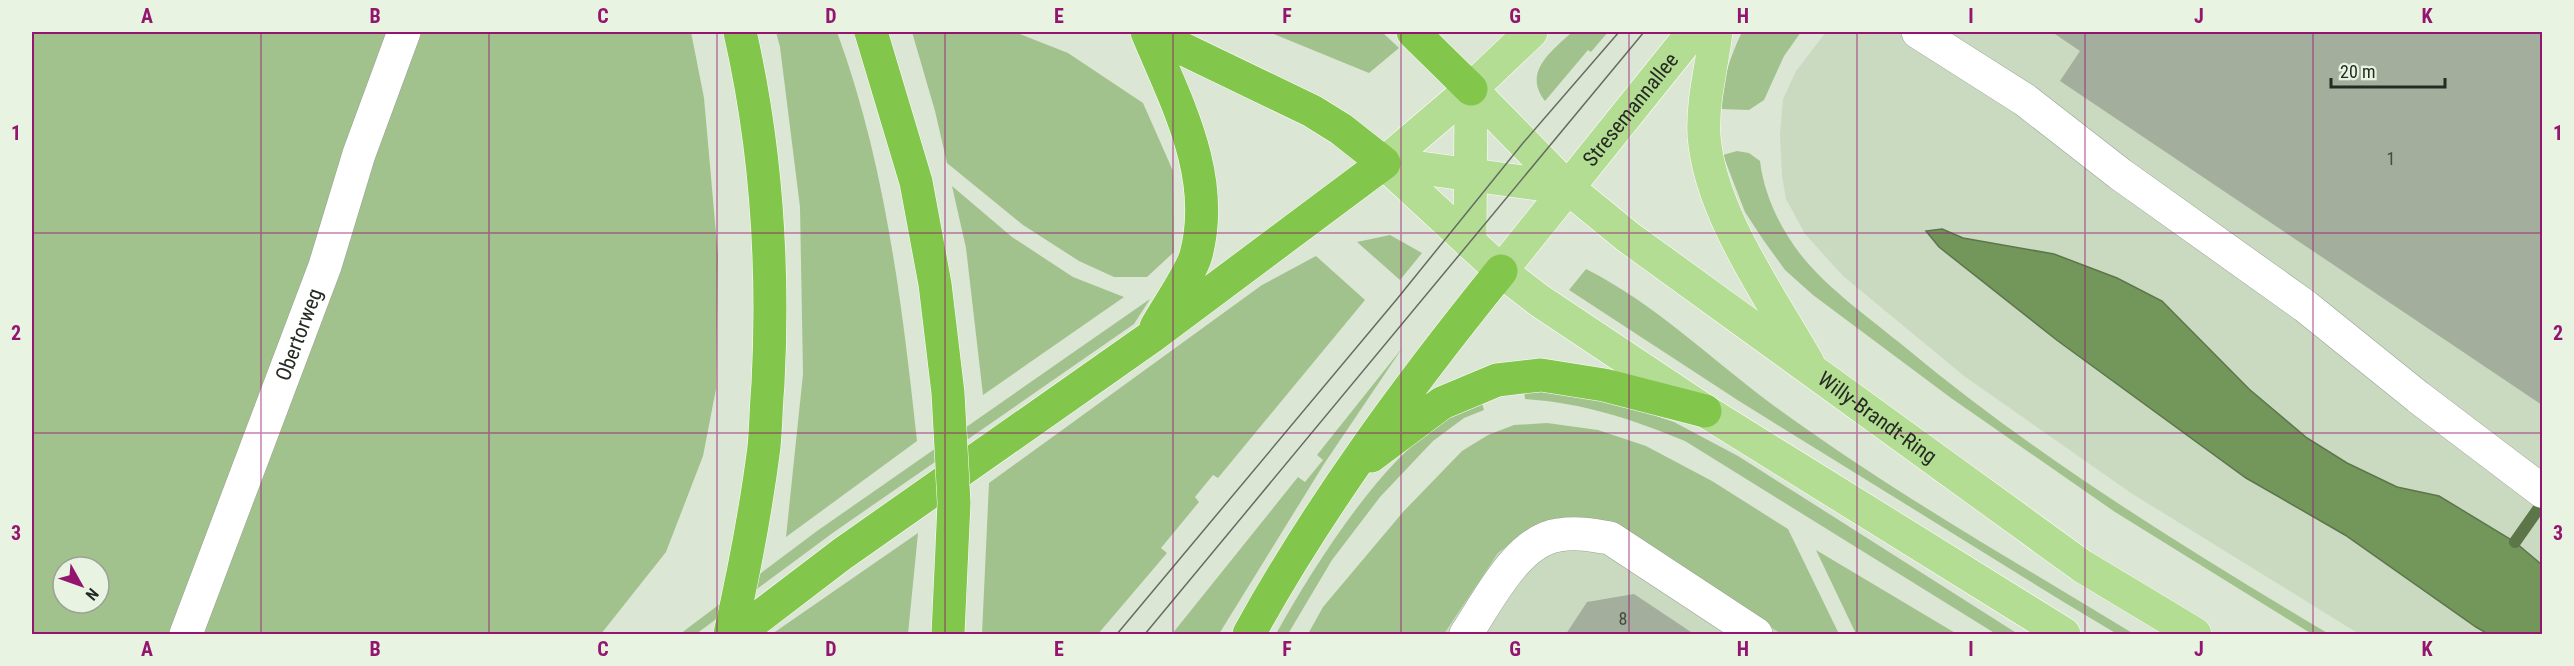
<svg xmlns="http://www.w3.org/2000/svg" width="2574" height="666" viewBox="0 0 2574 666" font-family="'Roboto Condensed',sans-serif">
	<rect width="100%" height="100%" fill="#dbe7d4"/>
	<path fill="#cadac1" d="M 1826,32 L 2542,32 L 2542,634 L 2359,634 L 2131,493 L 1964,376 L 1843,276 L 1805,234 L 1786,199 L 1782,176 L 1780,134 L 1783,99 L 1796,71 Z
		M 1618,527 L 1781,634 L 1444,634 L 1498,553 L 1528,530 Z"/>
	<path fill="#a2c28d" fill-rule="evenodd" d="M 33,32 L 392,32 L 314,270 L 174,634 L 32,634 ZM 63,567 L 99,567 L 99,603 L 63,603 Z
		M 415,32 L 691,32 L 704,98 L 718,256 L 716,389 L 703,456 L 666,552 L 601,634 L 199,634 Z
		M 776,32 L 837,32 C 885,162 902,303 917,441 L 786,537 L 803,374 L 800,207 L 780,47 Z
		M 912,32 L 1015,32 L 1068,53 L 1143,103 L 1173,171 L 1174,252 L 1147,277 L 1114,277 L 1079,261 L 1023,225 L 947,163 L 935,111 Z
		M 1269,32 L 1382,32 L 1399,48 L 1369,73 Z
		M 1572,32 L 1608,32 L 1591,52 L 1588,50 L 1545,101 C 1522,72 1552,51 1572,32 Z
		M 1742,32 L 1801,32 L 1784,56 L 1764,100 L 1749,110 L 1720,109 C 1722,81 1730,57 1742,32 Z
		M 1737,151 L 1749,153 L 1760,161 C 1764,195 1780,228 1801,255 C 1830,291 1871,319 1906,348 C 2037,457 2183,547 2329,634 L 2312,634 L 2115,512 L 1951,398 L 1813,295 L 1785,270 L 1764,241 L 1745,212 L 1723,155 Z
		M 952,186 L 1012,237 L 1073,277 L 1124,297 L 983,395 L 966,248 Z
		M 1390,235 L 1422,253 L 1400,280 L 1357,242 Z
		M 1316,256 L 1365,300 L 1218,478 L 1213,475 L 1195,497 L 1199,502 L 1161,548 L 1167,553 L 1098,634 L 982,634 L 989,483 L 1262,285 Z
		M 1586,269 C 1656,304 1714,362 1777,408 C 1891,491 2014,561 2134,634 L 2117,634 L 2062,601 L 1739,401 L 1569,290 Z
		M 1150,299 L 1134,324 L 834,532 L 696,634 L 680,634 L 817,531 Z
		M 1403,347 L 1324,464 L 1219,634 L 1172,634 L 1298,477 L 1305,482 L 1323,460 L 1317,455 Z
		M 1524,389 L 1618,403 L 1674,422 L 1738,456 L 2018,634 L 1996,634 L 1685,441 C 1631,419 1584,403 1525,399 Z
		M 1481,400 L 1484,410 L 1464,418 L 1433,441 L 1380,497 L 1332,560 L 1288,634 L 1276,634 C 1314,566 1376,467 1441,422 C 1453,414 1468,407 1481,400 Z
		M 1547,423 L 1598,430 L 1646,446 L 1712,481 L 1788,529 L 1839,634 L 1781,634 L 1618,528 L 1528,530 L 1498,553 L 1444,634 L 1308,634 L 1323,607 L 1403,512 L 1462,451 L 1488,435 L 1514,425 Z
		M 918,533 L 908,634 L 772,634 Z
		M 1816,550 L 1957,634 L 1856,634 Z"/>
	<path fill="#73975b" stroke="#5c764a" stroke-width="1.5" d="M 1942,229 L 1963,238 L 2054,254 L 2117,278 L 2162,301 L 2249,389 L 2307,438 L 2347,463 L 2397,487 L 2439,496 L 2515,542 L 2542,565 L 2542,634 L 2488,634 L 2476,627 L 2345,535 L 2246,478 L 2058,341 L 1939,247 L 1926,231 Z"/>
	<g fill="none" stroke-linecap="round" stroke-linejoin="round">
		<path stroke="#5c764a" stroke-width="12" d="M 2515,542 L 2541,505"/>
	</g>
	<path fill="#a3ae9c" d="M 2052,32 L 2542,32 L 2542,405 L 2060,81 L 2080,51 Z
		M 1634,594 L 1694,634 L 1566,634 L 1587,602 Z"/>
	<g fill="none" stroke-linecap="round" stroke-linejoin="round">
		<defs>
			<g id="minor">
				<path d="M 1918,32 L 2025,100 L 2120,174 L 2305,306 L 2418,397 L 2542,491"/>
				<path id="s1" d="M 186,634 L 325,266 L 359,154 L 404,32"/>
				<path d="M 1466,634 C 1487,603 1517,540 1559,535 C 1577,532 1593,535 1610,538 L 1756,634"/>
			</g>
			<g id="major">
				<path d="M 1716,32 C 1712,66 1702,101 1704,136 C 1710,213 1770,296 1808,363"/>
				<path id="s2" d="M 1471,89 L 1568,188 L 1628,237 L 2082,566 L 2195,634"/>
				<path d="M 1384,163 L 1501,271 L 1540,301 L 1705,411 L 2064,634"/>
				<path d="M 1384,163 L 1471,89 L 1531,32"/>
				<path d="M 1384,163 L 1568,188"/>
				<path d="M 1470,243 L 1471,89"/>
				<path id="s3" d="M 1501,271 L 1693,32"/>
			</g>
			<path id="highway" d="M 1147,32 C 1176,102 1217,176 1196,255 C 1191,273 1166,309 1156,327
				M 1413,32 L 1471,89
				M 1371,456 L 1442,403 L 1497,380 L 1541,375 L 1604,385 L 1705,411
				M 730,634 C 744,572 756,510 764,447 C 766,426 766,405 768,384 C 774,267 766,146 740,32
				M 737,634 L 842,554 L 1151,337 L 1384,163 L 1341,129 L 1312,111 L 1148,32
				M 1249,634 C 1320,505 1408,386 1501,271"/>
		</defs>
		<use href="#minor" stroke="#98a291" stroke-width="34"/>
		<use href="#major" stroke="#fff" stroke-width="34"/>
		<use href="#highway" stroke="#fff" stroke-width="34"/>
		<use href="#minor" stroke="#fff" stroke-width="33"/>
		<use href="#major" stroke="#b4dd94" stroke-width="33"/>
		<use href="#highway" stroke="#82c64c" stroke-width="33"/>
		<path stroke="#656d62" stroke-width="1.5" d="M 1117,634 L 1397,299 L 1523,143 L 1619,32
			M 1145,634 L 1644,32"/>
		<defs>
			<path id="highway-bridge" d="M 871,32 L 916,182 L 935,284 L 948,393 L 954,503 L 948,634"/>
		</defs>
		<use href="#highway-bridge" stroke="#fff" stroke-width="34" stroke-linecap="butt"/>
		<use href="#highway-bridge" stroke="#82c64c" stroke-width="33"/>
	</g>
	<path fill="none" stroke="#94156f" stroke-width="1.5" stroke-opacity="0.55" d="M 261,32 L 261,634M 489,32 L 489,634M 717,32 L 717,634M 945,32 L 945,634M 1173,32 L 1173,634M 1401,32 L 1401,634M 1629,32 L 1629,634M 1857,32 L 1857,634M 2085,32 L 2085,634M 2313,32 L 2313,634M 32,233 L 2542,233M 32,433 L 2542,433"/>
	<g text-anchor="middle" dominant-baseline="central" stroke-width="4.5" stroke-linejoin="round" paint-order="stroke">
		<g font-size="18" fill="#444b41">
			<text x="2391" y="158">1</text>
			<text x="1623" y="618">8</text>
		</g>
		<g font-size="21" fill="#252a23" stroke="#e8f4e1">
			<text stroke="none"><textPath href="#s3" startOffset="207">Stresemannallee</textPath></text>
			<text stroke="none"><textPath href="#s1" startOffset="320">Obertorweg</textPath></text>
			<text stroke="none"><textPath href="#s2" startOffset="524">Willy-Brandt-Ring</textPath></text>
		</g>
	</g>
	<rect width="2574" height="666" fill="none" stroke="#e8f4e1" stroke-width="66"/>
	<g transform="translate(81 585) rotate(130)"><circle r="28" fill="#e8f4e1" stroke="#9aa395" stroke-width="1.5"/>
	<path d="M0-4.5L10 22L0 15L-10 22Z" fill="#94156f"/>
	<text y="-9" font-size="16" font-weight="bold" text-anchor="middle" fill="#252a23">N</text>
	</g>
	<path d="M2331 78v9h114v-9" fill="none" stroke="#252a23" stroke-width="3"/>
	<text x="2340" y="78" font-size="18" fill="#252a23" stroke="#e8f4e1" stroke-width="4.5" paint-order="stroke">20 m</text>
	<rect x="33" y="33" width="2508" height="600" fill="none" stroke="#94156f" stroke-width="2"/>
	<g font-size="20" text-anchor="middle" font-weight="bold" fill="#94156f">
		<text x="147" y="23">A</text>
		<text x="375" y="23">B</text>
		<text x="603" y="23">C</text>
		<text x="831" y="23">D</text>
		<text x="1059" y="23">E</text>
		<text x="1287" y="23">F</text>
		<text x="1515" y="23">G</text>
		<text x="1743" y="23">H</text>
		<text x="1971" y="23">I</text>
		<text x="2199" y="23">J</text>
		<text x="2427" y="23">K</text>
		<text x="16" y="140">1</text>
		<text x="2558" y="140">1</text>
		<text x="16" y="340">2</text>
		<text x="2558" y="340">2</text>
		<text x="16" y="540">3</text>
		<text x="2558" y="540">3</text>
		<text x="147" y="656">A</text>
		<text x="375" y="656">B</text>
		<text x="603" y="656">C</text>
		<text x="831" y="656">D</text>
		<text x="1059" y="656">E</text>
		<text x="1287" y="656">F</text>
		<text x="1515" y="656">G</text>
		<text x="1743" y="656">H</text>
		<text x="1971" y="656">I</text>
		<text x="2199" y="656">J</text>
		<text x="2427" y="656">K</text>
	</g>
</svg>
